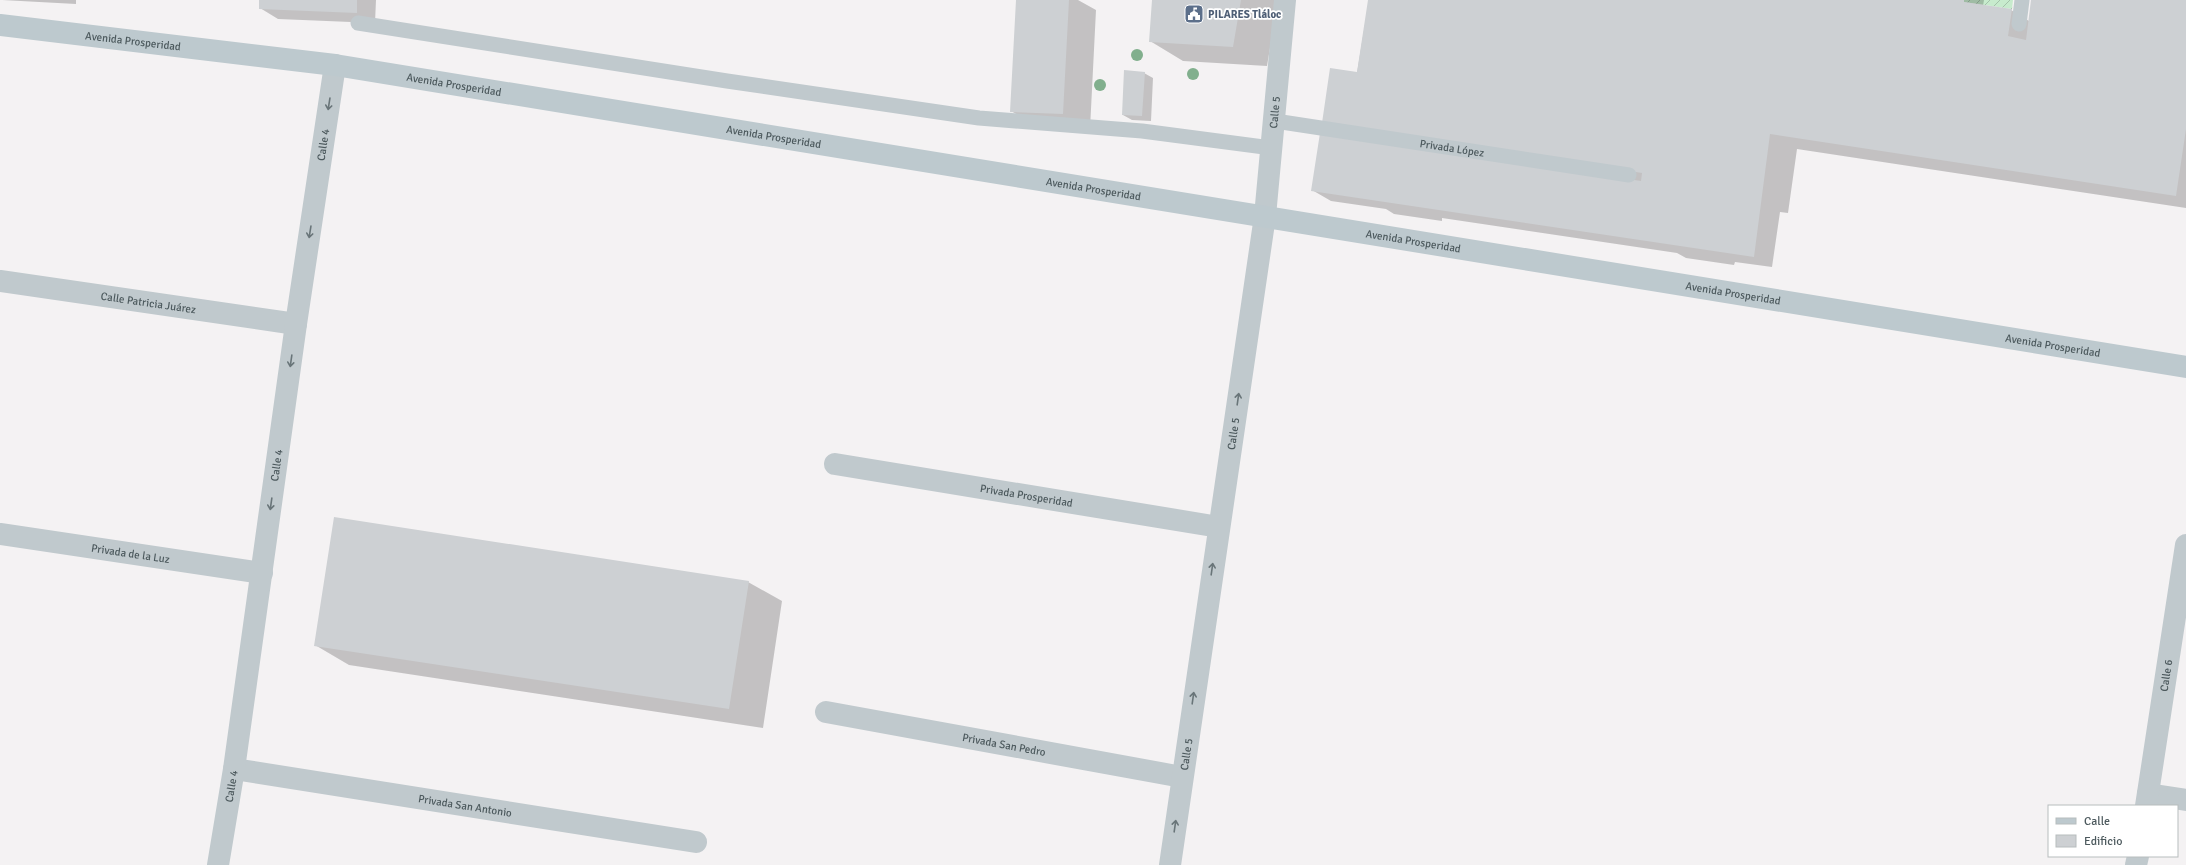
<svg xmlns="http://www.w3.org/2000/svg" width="2186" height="865" viewBox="0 0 2186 865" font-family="Signika,sans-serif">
	<defs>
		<pattern id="garden-furrows" width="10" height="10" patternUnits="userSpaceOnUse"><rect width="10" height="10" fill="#c7ebcd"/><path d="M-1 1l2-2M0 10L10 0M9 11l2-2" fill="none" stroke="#a4c1aa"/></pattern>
	</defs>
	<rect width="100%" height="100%" fill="#f4f2f3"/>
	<path fill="url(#garden-furrows)" d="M 1964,0 L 2013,0 L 2012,9 L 1964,2 Z"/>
	<path fill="#0003" d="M 2,0 L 76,0 L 76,4 Z
		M 260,0 L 376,0 L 375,23 L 278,19 L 260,8 Z
		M 1017,0 L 1078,0 L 1096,10 L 1090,129 L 1038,126 L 1011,111 Z
		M 1153,0 L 1278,0 L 1267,66 L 1183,61 L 1150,41 Z
		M 1369,0 L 1984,0 L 1983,6 L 2011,10 L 2029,21 L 2032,0 L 2186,0 L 2186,208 L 1797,149 L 1788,213 L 1780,212 L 1772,267 L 1735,262 L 1734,265 L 1686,258 L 1677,253 L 1442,218 L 1442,221 L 1394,214 L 1386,209 L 1331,201 L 1312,190 L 1357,73 Z
		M 1144,73 L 1153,78 L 1151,121 L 1132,120 L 1123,115 Z
		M 748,582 L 782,601 L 763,728 L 349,665 L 315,645 Z"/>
	<path fill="#cdd0d3" d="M 259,0 L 357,0 L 357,13 L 259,9 Z
		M 1016,0 L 1069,0 L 1063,114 L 1010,112 Z
		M 1152,0 L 1241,0 L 1233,47 L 1149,42 Z
		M 1368,0 L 1964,0 L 1964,2 L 2012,9 L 2008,36 L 2026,40 L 2031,0 L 2186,0 L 2186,129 L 2176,196 L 1770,134 L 1754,257 L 1311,191 L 1320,133 L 1641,181 L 1642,173 L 1322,123 L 1330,68 L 1357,72 Z
		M 1124,70 L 1145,72 L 1142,116 L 1122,115 Z
		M 334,517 L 749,581 L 729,709 L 314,646 Z"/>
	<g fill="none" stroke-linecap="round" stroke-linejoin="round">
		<g stroke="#c0c9cd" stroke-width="15">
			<path d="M 358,23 L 727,81 L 979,118 L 1142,131 L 1272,148"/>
			<path d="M 2019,24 L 2022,0"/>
			<path id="s1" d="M 1275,121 L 1629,175"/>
		</g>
		<g stroke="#c0c9cd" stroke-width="22">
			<path id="s2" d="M 0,281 L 296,324"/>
			<path id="s3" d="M 835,464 L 1219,527"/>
			<path id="s4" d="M 0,534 L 262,573"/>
			<path id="s5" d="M 826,712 L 1182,777"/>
			<path id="s6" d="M 234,769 L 696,842"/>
			<path d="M 2148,794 L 2186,800"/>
			<path id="s7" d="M 2146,806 L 2186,545"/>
			<path id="s8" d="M 218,865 L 234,769 L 296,324 L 335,65"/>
			<path id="s9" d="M 1170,865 L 1265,216 L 1285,0"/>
			<path d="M 2136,865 L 2138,856"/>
		</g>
		<path stroke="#bdc9ce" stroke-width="22" id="s10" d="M 0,25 L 335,65 L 2186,367"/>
	</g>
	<g fill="#81af8d">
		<circle cx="1137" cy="55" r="6"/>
		<circle cx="1193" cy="74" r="6"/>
		<circle cx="1100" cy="85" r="6"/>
	</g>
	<defs><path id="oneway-shaft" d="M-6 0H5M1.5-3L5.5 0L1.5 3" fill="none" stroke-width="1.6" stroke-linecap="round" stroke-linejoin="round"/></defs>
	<g stroke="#697579">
		<use href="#oneway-shaft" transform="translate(329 104) rotate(99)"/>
		<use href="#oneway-shaft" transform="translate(310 232) rotate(99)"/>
		<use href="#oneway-shaft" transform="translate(291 361) rotate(98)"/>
		<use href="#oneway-shaft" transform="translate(1238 399) rotate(-82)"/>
		<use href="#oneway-shaft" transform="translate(271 504) rotate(98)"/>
		<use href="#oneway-shaft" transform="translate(1212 569) rotate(-82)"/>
		<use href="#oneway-shaft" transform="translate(1193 698) rotate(-82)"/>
		<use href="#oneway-shaft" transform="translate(1175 826) rotate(-82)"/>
	</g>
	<defs>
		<symbol id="civic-square" viewBox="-11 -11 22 22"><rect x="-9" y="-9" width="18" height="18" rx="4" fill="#5c6f8a" stroke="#fff"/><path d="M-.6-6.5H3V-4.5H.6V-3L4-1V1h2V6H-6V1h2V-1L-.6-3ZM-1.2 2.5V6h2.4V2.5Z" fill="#fff"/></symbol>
	</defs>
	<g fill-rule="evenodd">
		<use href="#civic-square" x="1183" y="3" width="22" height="22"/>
	</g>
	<g text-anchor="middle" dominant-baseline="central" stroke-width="3.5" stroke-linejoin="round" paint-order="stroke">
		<g font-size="11" font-weight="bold" fill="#4e5e75" stroke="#fff" text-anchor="start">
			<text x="1208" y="14">PILARES Tláloc</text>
		</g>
		<g font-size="11" fill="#4c595d" stroke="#fff">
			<text stroke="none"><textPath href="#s10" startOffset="134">Avenida Prosperidad</textPath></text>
			<text stroke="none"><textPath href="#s10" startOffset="458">Avenida Prosperidad</textPath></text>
			<text stroke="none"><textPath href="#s9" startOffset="760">Calle 5</textPath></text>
			<text stroke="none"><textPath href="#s10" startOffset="782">Avenida Prosperidad</textPath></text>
			<text stroke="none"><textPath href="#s8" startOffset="728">Calle 4</textPath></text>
			<text stroke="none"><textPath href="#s1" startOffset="179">Privada López</textPath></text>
			<text stroke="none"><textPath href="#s10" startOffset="1106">Avenida Prosperidad</textPath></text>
			<text stroke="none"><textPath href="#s10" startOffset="1430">Avenida Prosperidad</textPath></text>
			<text stroke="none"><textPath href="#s10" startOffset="1754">Avenida Prosperidad</textPath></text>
			<text stroke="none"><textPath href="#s2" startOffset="150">Calle Patricia Juárez</textPath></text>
			<text stroke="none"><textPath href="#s10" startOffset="2078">Avenida Prosperidad</textPath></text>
			<text stroke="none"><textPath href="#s9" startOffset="436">Calle 5</textPath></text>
			<text stroke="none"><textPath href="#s8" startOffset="404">Calle 4</textPath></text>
			<text stroke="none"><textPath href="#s3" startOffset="194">Privada Prosperidad</textPath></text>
			<text stroke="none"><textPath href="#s4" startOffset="132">Privada de la Luz</textPath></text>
			<text stroke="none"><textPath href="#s7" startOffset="132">Calle 6</textPath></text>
			<text stroke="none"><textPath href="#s5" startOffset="181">Privada San Pedro</textPath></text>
			<text stroke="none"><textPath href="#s9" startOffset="112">Calle 5</textPath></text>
			<text stroke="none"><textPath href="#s8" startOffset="80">Calle 4</textPath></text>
			<text stroke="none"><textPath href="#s6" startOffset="234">Privada San Antonio</textPath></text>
		</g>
	</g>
	<rect x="2048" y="805" width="130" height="52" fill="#ffffff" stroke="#b7bdbe"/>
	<rect x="2056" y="818" width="20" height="6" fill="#bdc9ce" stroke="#b7bdbe"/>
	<text x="2084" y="825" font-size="12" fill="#4c595d">Calle</text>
	<rect x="2056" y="835" width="20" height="12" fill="#cdd0d3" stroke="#b7bdbe"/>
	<text x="2084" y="845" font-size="12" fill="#4c595d">Edificio</text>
</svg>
